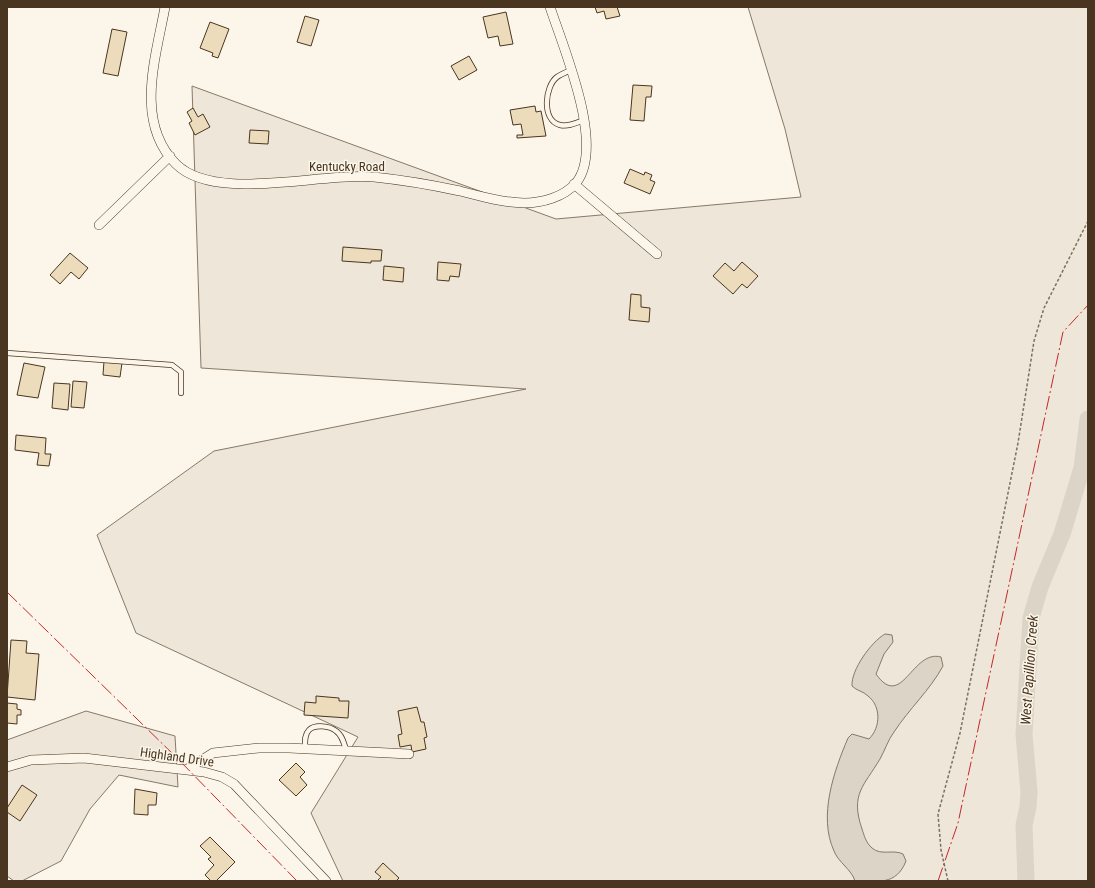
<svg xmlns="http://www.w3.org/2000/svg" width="1095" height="888" viewBox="0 0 1095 888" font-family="'Roboto Condensed',sans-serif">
	<rect width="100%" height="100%" fill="#fbf6e9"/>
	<path fill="#ede6d9" stroke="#887966" d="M 748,7 L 1088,7 L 1088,881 L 343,881 L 311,813 L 358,737 L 136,633 L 97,535 L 214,451 L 526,389 L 201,368 L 192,86 L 556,219 L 801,197 L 785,129 Z
		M 86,711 L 175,736 L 178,787 L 119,775 L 90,809 L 61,861 L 22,881 L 14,881 L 7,876 L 7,740 Z"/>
	<path fill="#dcd4c6" stroke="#887966" d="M 885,634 L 892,635 L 893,642 L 884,654 L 876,674 C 902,711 912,649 941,657 L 943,666 C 930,690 909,709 894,732 C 888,740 885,750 880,759 C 864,786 850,794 862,829 C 864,835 866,843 872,848 C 881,856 893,849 903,854 L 906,861 C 896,886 878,881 855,881 C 852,870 838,862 834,851 C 818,816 834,771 848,738 L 852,734 L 869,739 C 881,727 881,706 868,696 C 863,691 857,691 852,686 C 851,670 871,642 885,634 Z"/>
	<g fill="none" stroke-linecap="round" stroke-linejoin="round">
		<path stroke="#dcd4c6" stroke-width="17" d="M 1026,881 L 1024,825 L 1028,807 L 1029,792 L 1024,734 L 1031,618 L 1040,587 L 1062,534 L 1082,468 L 1088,419"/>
	</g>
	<path fill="#ecdcbc" stroke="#4a3520" d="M 595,7 L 617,7 L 620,16 L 606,19 L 604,11 L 597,13 Z
		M 506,12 L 513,44 L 500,46 L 498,36 L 488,38 L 483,17 Z
		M 305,16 L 319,20 L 311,46 L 297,42 Z
		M 210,22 L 229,29 L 218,58 L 212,56 L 213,53 L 200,48 Z
		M 112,29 L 127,32 L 118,76 L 103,73 Z
		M 469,56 L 477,70 L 459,80 L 451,66 Z
		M 633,85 L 652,86 L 651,97 L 646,97 L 644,121 L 630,120 Z
		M 535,106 L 536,112 L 541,111 L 546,136 L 517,138 L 517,135 L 523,135 L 521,124 L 513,125 L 510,110 Z
		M 193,108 L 198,117 L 203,114 L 210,127 L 195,135 L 189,123 L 192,121 L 187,112 Z
		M 250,130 L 269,131 L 268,144 L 249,143 Z
		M 630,169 L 644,175 L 645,172 L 652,175 L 650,180 L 655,182 L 650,194 L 624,183 Z
		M 343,247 L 382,250 L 381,261 L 371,261 L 371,263 L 342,261 Z
		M 70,253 L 88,268 L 79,279 L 71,272 L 60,284 L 50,275 Z
		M 438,262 L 461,264 L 459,277 L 450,276 L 449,281 L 437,280 Z
		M 742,262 L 758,276 L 747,288 L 742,284 L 733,294 L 713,276 L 725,263 L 734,271 Z
		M 384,266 L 404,268 L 403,282 L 383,280 Z
		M 631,294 L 641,295 L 641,307 L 650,308 L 649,322 L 629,320 Z
		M 104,361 L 122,363 L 120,377 L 103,375 Z
		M 24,363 L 45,367 L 38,398 L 17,395 Z
		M 73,381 L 87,382 L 84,408 L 71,407 Z
		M 54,383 L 70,384 L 68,410 L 52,408 Z
		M 16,435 L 46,438 L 45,454 L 51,454 L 49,466 L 37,465 L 39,453 L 15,450 Z
		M 11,640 L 27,641 L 26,653 L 39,654 L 35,700 L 7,697 Z
		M 316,696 L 339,698 L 339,701 L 349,701 L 348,718 L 304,715 L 305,702 L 316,703 Z
		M 7,703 L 17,704 L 17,709 L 21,710 L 21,715 L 17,715 L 17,724 L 7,723 Z
		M 417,707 L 421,722 L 424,722 L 427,737 L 424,738 L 426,749 L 412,752 L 411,745 L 400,747 L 398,735 L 402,734 L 398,711 Z
		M 296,763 L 305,772 L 300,777 L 307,785 L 296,796 L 279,780 Z
		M 22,785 L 37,795 L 20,821 L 7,812 L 7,808 Z
		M 135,789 L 157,793 L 156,805 L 148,805 L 148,815 L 134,814 Z
		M 210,837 L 235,862 L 216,881 L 211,881 L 205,875 L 214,865 L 208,859 L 211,857 L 200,846 Z
		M 383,863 L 399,878 L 396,881 L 377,881 L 381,877 L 375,872 Z"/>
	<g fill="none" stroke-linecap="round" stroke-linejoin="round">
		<defs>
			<path id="service" d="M 571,70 C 567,72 561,74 557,77 C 545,86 541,120 560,125 C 568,127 576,123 584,120
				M 7,353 L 172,365 L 181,372 L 181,393
				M 305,749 C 305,743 304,735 309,730 C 315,724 330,726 336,731 C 342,735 344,743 346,750"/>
			<path id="minor" d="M 165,7 C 156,57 134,122 176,164 C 215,203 321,172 374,177 C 403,180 432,185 460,191 C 480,196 503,203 524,203 C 542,203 564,197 576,183 C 606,146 563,47 550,7
				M 574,184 L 657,254
				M 99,225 L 170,156
				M 7,767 L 31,760 L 84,758 L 204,772 L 222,777 L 234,784 L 326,881
				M 186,770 L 213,753 L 259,748 L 289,748 L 409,754"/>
		</defs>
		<use href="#service" stroke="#4a3520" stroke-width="6"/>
		<use href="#minor" stroke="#4a3520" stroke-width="10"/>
		<path stroke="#7f6f5c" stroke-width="1.5" stroke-dasharray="3 2" stroke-linecap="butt" d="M 948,881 L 941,850 L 938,814 L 960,733 L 1018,443 L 1034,341 L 1044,308 L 1088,221"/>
		<use href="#service" stroke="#fbf6e9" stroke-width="4.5"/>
		<use href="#minor" stroke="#fbf6e9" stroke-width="9"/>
		<path stroke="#c62828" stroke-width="1" stroke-dasharray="14 3 2 3" stroke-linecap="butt" d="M 7,592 L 178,759 L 297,881
			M 938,881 L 958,823 L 1063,332 L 1088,305"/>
	</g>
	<g text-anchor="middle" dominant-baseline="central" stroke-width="3" stroke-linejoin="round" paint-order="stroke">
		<g font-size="13" fill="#4a3520" stroke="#fbf6e9">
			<text x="347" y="166">Kentucky Road</text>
			<text transform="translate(177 757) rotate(8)">Highland Drive</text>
		</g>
		<g font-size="14" font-style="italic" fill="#4a3520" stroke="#fbf6e9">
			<text transform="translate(1029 670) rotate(-86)">West Papillion Creek</text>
		</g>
	</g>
	<rect width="1095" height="888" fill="none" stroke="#4a3520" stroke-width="16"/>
</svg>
